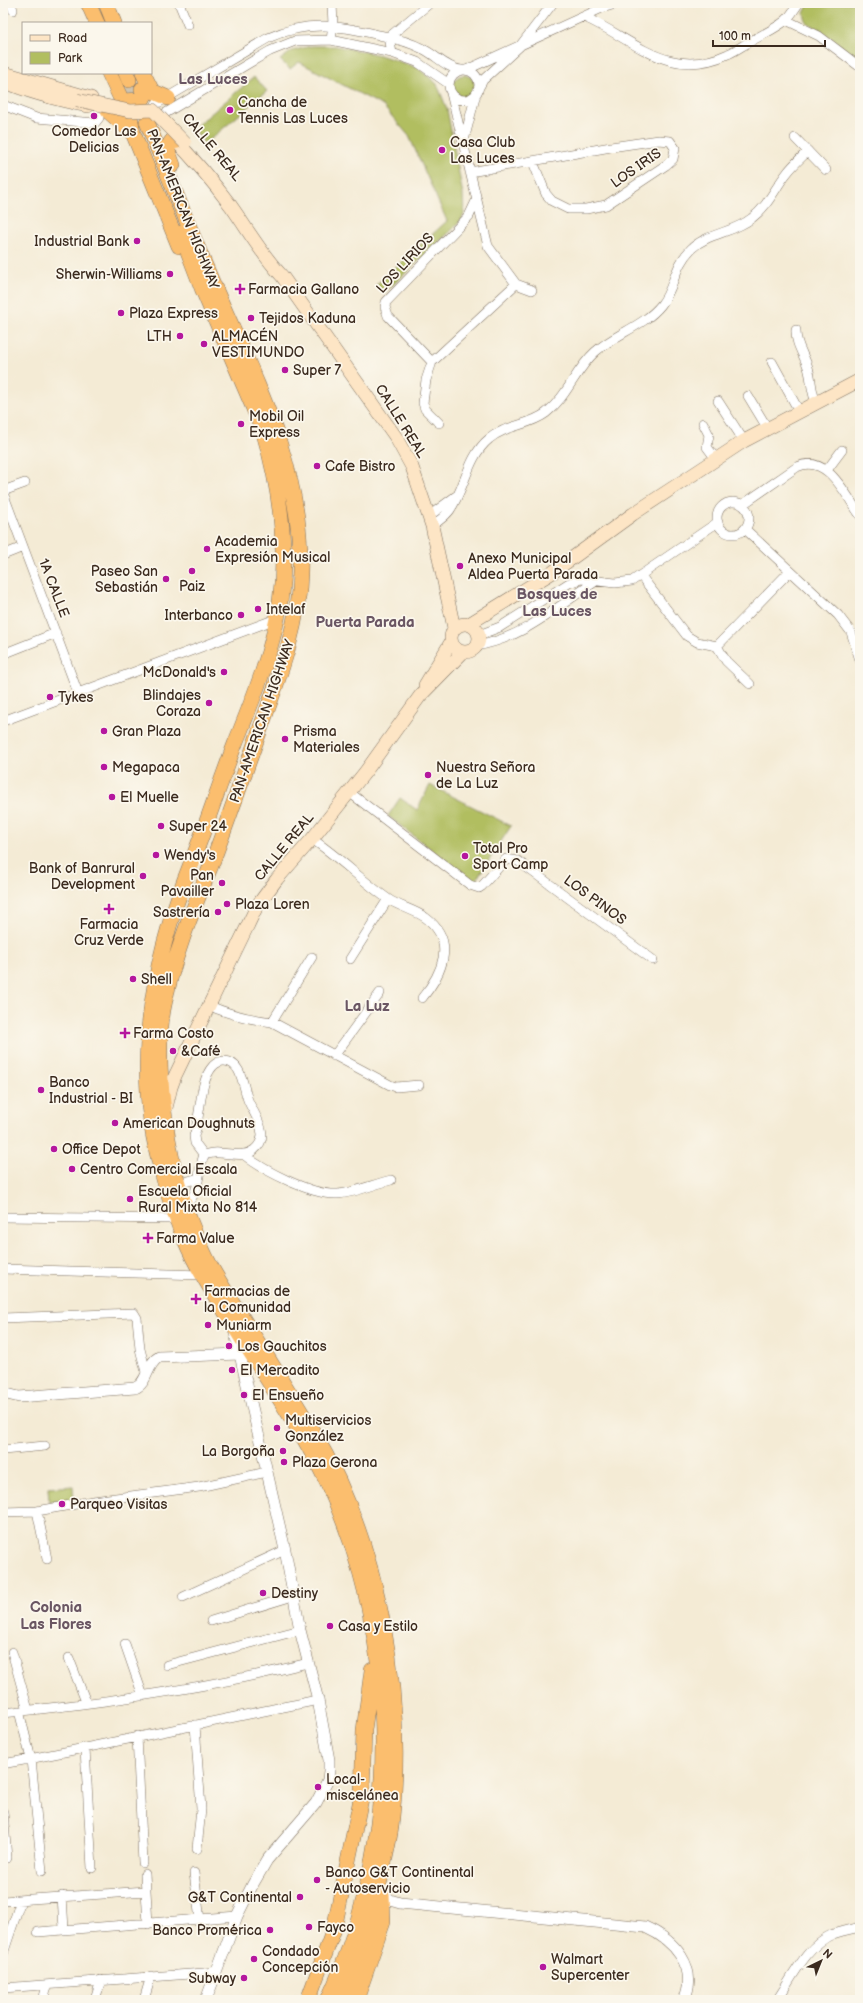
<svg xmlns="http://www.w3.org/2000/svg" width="863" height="2003" viewBox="0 0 863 2003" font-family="'Balsamiq Sans',sans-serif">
	<rect width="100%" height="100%" fill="#fbf7ec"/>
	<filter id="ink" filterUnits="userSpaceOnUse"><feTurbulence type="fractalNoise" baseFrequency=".025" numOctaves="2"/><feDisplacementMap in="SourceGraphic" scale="8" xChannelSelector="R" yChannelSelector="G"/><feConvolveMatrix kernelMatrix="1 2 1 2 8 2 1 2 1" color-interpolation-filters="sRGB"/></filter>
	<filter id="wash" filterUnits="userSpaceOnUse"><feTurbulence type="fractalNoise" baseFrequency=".012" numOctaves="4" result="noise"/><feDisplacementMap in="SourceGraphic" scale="16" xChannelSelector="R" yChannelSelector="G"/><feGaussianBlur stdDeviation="0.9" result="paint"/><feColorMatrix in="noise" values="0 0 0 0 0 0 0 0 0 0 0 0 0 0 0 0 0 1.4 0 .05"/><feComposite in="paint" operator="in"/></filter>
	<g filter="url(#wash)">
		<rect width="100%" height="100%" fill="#f4ebd5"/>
		<path fill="#b1be60" stroke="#76743f" d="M 809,3 L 860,3 L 860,62 L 832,39 L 806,22 L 804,13 Z
			M 311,46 L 336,46 L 380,55 L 418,68 L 437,84 L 447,109 L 463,195 L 464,214 L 462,219 L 454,228 L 384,293 L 376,285 L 447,221 L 409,136 L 383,106 L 299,62 L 290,69 L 280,60 L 292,51 Z
			M453 86a11 11 0 1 1 22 0a11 11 0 1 1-22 0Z
			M 254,77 L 267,91 L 205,144 L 193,129 Z
			M 430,785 L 511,826 L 474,883 L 388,816 L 400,798 L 417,810 Z
			M 73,1486 L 74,1500 L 49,1502 L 48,1488 Z"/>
	</g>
	<g filter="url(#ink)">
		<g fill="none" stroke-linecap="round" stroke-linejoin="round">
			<path stroke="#cfc4b0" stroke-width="15" stroke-dasharray="15 8" stroke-linecap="butt" d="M 129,80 L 142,112"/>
			<defs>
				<path id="minor" d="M 11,3 L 13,10
					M 179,3 L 188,25
					M 584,17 C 633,38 668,82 728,54 C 735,51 742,46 749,42 C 760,36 777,28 786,20 C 791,16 795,8 799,3
					M 786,20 L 819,36 L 860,67
					M 331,40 L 333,25 L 332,3
					M 392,53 L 389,37 L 430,3
					M 466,70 L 602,8 L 619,3
					M449 85a15 15 0 1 1 30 0a15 15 0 1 1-30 0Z
					M 478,89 L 483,80 L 520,46 L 553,3
					M 451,93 L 488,246 L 516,284 L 532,290
					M 156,104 L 268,38 C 308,20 338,25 379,35 C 394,38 410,42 423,49 C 436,55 446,68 461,70
					M 3,105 L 36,118 L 95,123 L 99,118 L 99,109
					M 164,114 L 251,62 L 270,51 L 295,41 L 331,40 L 392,53 L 417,62 L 449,84
					M 795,138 L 826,170
					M 463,144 L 476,94
					M 470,172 L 611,147 L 659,140 L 670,141 L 675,148 L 673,159 L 666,165 L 606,205 L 586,209 L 568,209 L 552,201 L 546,194 L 533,162
					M 796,330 C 795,345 806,357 809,371 C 812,383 811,391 816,402
					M 432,362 L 388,316 L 385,307 L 386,302 L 469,216 L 477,199
					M 772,362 L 799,411
					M 748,396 L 768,429
					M 718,401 L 744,441
					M 439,423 L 425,409 L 423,403 L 426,380 L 432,362 L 516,284
					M 703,423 L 709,435 L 707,447 L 716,459
					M 827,470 L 842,450
					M 3,491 L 25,483
					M 3,493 L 78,693
					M717 518a16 16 0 1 1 32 0a16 16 0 1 1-32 0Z
					M 742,505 L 797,467 C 827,453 845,494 860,515
					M 429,516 L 456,496
					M 432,526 C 438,521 445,517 450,510 C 465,488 468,456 489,439 C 505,425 529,426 546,413 C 568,396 575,370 595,352 C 615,334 644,326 661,305 C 675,288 673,267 691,249 C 707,233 734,233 752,218 C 768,206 775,188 787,173 C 793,165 801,158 808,151
					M 745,529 L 838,615 L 851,632 L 860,660
					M 3,555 L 23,547
					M 641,576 L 687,636 L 697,642 L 717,646 L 726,661 L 750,684
					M 479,635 L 500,627 L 569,583 L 581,579 L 615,583 L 632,581 L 718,522
					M 476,646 C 522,639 558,606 596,581
					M 717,646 L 790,571
					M 3,654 L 56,633
					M 3,721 L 276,619
					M 349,792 L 470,885 L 479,888 L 482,886 L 506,859 L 518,861 L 653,960
					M 312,839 C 339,857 362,881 388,899 C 400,907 415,910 426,918 C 457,941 442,974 422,998
					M 350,959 L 388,899
					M 208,1005 C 229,1015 249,1019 272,1022 L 390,1085 L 396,1087 L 419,1085
					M 272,1022 L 312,957
					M 334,1056 L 380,993
					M 243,1154 C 262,1170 313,1196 338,1194 C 355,1193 374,1184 391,1180
					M 179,1184 L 198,1178
					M 185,1204 C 201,1194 197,1172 204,1155 C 208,1154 214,1152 219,1153 C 230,1153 244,1158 254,1150 C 259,1146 262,1140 262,1134 C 261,1122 252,1110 248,1100 C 243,1087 242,1061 224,1061 C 220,1061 216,1063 213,1066 C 199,1081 201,1116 194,1136 L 195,1143 L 204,1155
					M 3,1217 L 177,1219
					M 3,1269 L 202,1275
					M 3,1318 L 134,1313 L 137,1318 L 140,1349 L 146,1372
					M 3,1450 L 45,1446
					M 37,1511 L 47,1559
					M 3,1512 L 37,1511 L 93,1501 L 199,1487 L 267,1472
					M 183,1597 L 285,1550
					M 211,1621 L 293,1596
					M 125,1644 L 143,1696
					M 12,1652 L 28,1710
					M 69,1658 L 86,1702
					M 167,1665 L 300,1630
					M 19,1711 L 31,1759 L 42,1871
					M 3,1713 C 106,1703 208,1688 308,1663
					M 195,1725 L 201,1809 L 197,1849
					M 137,1736 L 143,1863
					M 85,1749 L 92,1868
					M 3,1764 C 108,1744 213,1721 318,1700
					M 3,1812 L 7,1858
					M 194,1873 L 200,1920
					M 145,1874 L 148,1924
					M 62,1896 L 64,1929
					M 3,1901 L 146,1891
					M 38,1932 L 237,1916
					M 3,1954 L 21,1900
					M 3,1988 L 217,1972
					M 43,2000 L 47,1986
					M 95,2000 L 101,1980
					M 144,2000 L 151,1976
					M 777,2000 C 792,1978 807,1945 833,1934 C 841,1931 851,1929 860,1927"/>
				<path id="tertiary" d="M 3,1393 L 19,1397 L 135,1388 C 148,1383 146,1364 159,1357 L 240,1354 L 246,1356
					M 382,1892 L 390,1900 L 400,1903 L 645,1927 C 674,1940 699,1967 684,2000
					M 206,2000 L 237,1916 L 253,1884 L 267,1860 L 316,1803 L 328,1780 L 329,1771 L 329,1760 L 318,1700 L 300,1630 L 285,1550 L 235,1333"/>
				<path id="secondary" d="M 4,73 L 91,98
					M 3,81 C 30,93 59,100 88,106
					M 173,138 C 194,159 213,182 231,206 C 248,230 262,255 282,276 L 395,436 L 412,467 L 432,526 L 454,628
					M451 638a14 14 0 1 1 28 0a14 14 0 1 1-28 0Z
					M 469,624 L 553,572 L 633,514 L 744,441 L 860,380
					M 425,685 L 451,642
					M 166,1108 L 171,1087 L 175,1076 L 257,906 L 277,879 L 312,839 L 366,771 L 420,696 L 463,652"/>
				<path id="trunk" d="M 88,3 L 97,23
					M 106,3 L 114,23
					M 109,73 L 122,101 L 142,100 L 144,97 L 142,89
					M 126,73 L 129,80
					M 143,73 L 152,91 L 168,98
					M 108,111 L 133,133
					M 130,116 L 133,133 L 179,246
					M 147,122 C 167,171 186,221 207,270 C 248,367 304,464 300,573 C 299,626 279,677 261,727 C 244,774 228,821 210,868 C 191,914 172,961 163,1010 C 157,1046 160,1083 165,1119 C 171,1164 184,1212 204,1253 C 215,1277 230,1299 245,1322 C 268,1358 291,1395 313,1432 C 380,1544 406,1698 391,1827 C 387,1854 380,1879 374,1905 C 366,1938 357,1969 343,2000
					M 173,165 L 167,149 L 171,142 L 177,141
					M 181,233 L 202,288 L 263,430 C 279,484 288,545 280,602 C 273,651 253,699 235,744 C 220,783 207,823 192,861 C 159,943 138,1032 151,1121 C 156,1156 171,1208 185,1240 C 196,1266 211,1289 226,1313 C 252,1355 279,1397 305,1440 C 401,1604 408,1829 328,2000
					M 308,2000 L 334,1929 L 362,1794 L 364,1730 L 372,1670
					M 356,2000 L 383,1922 L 382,1894"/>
			</defs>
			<use href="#minor" stroke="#7c6e5e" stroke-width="10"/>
			<use href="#tertiary" stroke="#7c6e5e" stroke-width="12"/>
			<use href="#secondary" stroke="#7c6e5e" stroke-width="14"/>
			<use href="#trunk" stroke="#7c6e5e" stroke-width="16"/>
			<use href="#minor" stroke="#fff" stroke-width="9"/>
			<use href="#tertiary" stroke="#fff" stroke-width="11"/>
			<use href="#secondary" stroke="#fde5c5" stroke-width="13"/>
			<use href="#trunk" stroke="#fbbe6e" stroke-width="15"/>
			<defs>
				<path id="secondary-bridge" d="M 77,100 L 130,111 L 153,110 L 185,143"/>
			</defs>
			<use href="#secondary-bridge" stroke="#7c6e5e" stroke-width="14" stroke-linecap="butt"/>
			<use href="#secondary-bridge" stroke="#fde5c5" stroke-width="13"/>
		</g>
	</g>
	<g fill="#b5179e" stroke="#fbf7ec" stroke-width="1.5">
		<circle cx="230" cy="110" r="4"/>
		<circle cx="94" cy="116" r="4"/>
		<circle cx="442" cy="150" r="4"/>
		<circle cx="137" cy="241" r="4"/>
		<circle cx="170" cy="274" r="4"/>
		<path d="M238 283h4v4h4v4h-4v4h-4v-4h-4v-4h4z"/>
		<circle cx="121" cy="313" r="4"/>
		<circle cx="251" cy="318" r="4"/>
		<circle cx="180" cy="336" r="4"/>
		<circle cx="204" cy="344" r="4"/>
		<circle cx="285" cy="370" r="4"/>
		<circle cx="241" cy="424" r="4"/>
		<circle cx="317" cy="466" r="4"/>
		<circle cx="207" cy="549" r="4"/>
		<circle cx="460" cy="566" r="4"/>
		<circle cx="192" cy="571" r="4"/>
		<circle cx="166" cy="579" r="4"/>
		<circle cx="258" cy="609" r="4"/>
		<circle cx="241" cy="615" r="4"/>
		<circle cx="224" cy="672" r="4"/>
		<circle cx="50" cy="697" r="4"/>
		<circle cx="209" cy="703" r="4"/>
		<circle cx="104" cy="731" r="4"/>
		<circle cx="285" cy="739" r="4"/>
		<circle cx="104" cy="767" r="4"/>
		<circle cx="428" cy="775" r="4"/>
		<circle cx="112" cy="797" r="4"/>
		<circle cx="161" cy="826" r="4"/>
		<circle cx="156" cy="855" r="4"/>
		<circle cx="465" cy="856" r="4"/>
		<circle cx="143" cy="876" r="4"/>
		<circle cx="222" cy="883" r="4"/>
		<circle cx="227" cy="904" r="4"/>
		<path d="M107 903h4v4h4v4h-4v4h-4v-4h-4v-4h4z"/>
		<circle cx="218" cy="912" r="4"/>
		<circle cx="133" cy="979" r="4"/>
		<path d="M123 1027h4v4h4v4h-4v4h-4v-4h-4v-4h4z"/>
		<circle cx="173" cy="1051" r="4"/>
		<circle cx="41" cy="1090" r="4"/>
		<circle cx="115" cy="1123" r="4"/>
		<circle cx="54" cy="1149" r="4"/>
		<circle cx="72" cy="1169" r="4"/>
		<circle cx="130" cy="1199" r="4"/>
		<path d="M146 1232h4v4h4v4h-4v4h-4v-4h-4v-4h4z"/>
		<path d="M194 1293h4v4h4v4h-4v4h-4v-4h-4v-4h4z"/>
		<circle cx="208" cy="1325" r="4"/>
		<circle cx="229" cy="1346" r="4"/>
		<circle cx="232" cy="1370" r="4"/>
		<circle cx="244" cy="1395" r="4"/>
		<circle cx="277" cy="1428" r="4"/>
		<circle cx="283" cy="1451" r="4"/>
		<circle cx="284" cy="1462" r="4"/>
		<circle cx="62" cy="1504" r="4"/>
		<circle cx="263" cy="1593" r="4"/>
		<circle cx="330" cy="1626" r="4"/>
		<circle cx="318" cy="1787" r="4"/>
		<circle cx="317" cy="1880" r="4"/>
		<circle cx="300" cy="1897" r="4"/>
		<circle cx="309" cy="1927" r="4"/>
		<circle cx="270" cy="1930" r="4"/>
		<circle cx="254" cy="1959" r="4"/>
		<circle cx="543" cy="1967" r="4"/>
		<circle cx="244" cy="1978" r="4"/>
	</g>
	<g text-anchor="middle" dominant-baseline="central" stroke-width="3.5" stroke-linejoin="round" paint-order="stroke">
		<g font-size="14" fill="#3b2a1e" stroke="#fbf7ec" text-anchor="start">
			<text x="238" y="102">Cancha de<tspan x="238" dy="16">Tennis Las Luces</tspan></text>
			<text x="94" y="131" text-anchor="middle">Comedor Las<tspan x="94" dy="16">Delicias</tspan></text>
			<text x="450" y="142">Casa Club<tspan x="450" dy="16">Las Luces</tspan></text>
			<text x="129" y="241" text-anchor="end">Industrial Bank</text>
			<text x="162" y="274" text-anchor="end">Sherwin-Williams</text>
			<text x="248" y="289">Farmacia Gallano</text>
			<text x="129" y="313">Plaza Express</text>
			<text x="259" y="318">Tejidos Kaduna</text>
			<text x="172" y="336" text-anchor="end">LTH</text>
			<text x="212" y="336">ALMACÉN<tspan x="212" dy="16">VESTIMUNDO</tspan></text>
			<text x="293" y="370">Super 7</text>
			<text x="249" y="416">Mobil Oil<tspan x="249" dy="16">Express</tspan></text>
			<text x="325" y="466">Cafe Bistro</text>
			<text x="215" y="541">Academia<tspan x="215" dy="16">Expresión Musical</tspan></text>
			<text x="468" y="558">Anexo Municipal<tspan x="468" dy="16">Aldea Puerta Parada</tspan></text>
			<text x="158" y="571" text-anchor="end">Paseo San<tspan x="158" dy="16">Sebastián</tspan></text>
			<text x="192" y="586" text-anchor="middle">Paiz</text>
			<text x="266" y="609">Intelaf</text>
			<text x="233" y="615" text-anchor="end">Interbanco</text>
			<text x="216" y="672" text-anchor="end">McDonald's</text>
			<text x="201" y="695" text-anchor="end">Blindajes<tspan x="201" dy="16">Coraza</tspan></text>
			<text x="58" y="697">Tykes</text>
			<text x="112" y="731">Gran Plaza</text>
			<text x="293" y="731">Prisma<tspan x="293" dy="16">Materiales</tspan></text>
			<text x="112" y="767">Megapaca</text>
			<text x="436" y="767">Nuestra Señora<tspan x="436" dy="16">de La Luz</tspan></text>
			<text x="120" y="797">El Muelle</text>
			<text x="169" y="826">Super 24</text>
			<text x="473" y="848">Total Pro<tspan x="473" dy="16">Sport Camp</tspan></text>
			<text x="164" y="855">Wendy's</text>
			<text x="135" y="868" text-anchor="end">Bank of Banrural<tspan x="135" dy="16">Development</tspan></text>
			<text x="214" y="875" text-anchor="end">Pan<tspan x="214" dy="16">Pavailler</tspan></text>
			<text x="235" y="904">Plaza Loren</text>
			<text x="210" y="912" text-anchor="end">Sastrería</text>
			<text x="109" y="924" text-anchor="middle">Farmacia<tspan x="109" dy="16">Cruz Verde</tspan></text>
			<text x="141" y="979">Shell</text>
			<text x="133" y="1033">Farma Costo</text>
			<text x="181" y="1051">&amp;Café</text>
			<text x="49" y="1082">Banco<tspan x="49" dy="16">Industrial - BI</tspan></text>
			<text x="123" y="1123">American Doughnuts</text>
			<text x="62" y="1149">Office Depot</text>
			<text x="80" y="1169">Centro Comercial Escala</text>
			<text x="138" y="1191">Escuela Oficial<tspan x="138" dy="16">Rural Mixta No 814</tspan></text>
			<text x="156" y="1238">Farma Value</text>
			<text x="204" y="1291">Farmacias de<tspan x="204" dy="16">la Comunidad</tspan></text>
			<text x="216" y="1325">Muniarm</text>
			<text x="237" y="1346">Los Gauchitos</text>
			<text x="240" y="1370">El Mercadito</text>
			<text x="252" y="1395">El Ensueño</text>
			<text x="285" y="1420">Multiservicios<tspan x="285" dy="16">González</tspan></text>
			<text x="275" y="1451" text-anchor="end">La Borgoña</text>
			<text x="292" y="1462">Plaza Gerona</text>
			<text x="70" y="1504">Parqueo Visitas</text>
			<text x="271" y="1593">Destiny</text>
			<text x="338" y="1626">Casa y Estilo</text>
			<text x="326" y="1779">Local-<tspan x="326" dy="16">miscelánea</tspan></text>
			<text x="325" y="1872">Banco G&amp;T Continental<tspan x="325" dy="16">- Autoservicio</tspan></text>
			<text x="292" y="1897" text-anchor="end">G&amp;T Continental</text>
			<text x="317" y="1927">Fayco</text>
			<text x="262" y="1930" text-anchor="end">Banco Promérica</text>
			<text x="262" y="1951">Condado<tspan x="262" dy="16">Concepción</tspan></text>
			<text x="551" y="1959">Walmart<tspan x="551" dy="16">Supercenter</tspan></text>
			<text x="236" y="1978" text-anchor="end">Subway</text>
		</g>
		<g font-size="14" fill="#3b2a1e" stroke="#fbf7ec">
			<text transform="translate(212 147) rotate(50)">CALLE REAL</text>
			<text transform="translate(636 168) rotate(-35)">LOS IRIS</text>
			<text transform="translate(183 209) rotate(68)">PAN-AMERICAN HIGHWAY</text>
			<text transform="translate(405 263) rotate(-47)">LOS LIRIOS</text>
			<text transform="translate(401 421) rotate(58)">CALLE REAL</text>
			<text transform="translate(54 588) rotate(69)">1A CALLE</text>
			<text transform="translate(262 721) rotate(-71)">PAN-AMERICAN HIGHWAY</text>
			<text transform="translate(284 847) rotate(-50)">CALLE REAL</text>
			<text transform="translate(595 900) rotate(36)">LOS PINOS</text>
		</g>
		<g font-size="15" font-weight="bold" fill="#6a5663" stroke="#fbf7ec">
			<text x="213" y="79">Las Luces</text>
			<text x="557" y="594">Bosques de<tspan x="557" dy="17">Las Luces</tspan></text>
			<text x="365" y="622">Puerta Parada</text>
			<text x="367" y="1006">La Luz</text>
			<text x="56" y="1607">Colonia<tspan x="56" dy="17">Las Flores</tspan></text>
		</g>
	</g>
	<rect width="863" height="2003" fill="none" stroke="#fbf7ec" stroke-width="16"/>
	<rect x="22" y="22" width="130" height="52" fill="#fbf7ec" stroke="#aea59a"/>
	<rect x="30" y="35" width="20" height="6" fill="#fde5c5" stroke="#aea59a"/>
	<text x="58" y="42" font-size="12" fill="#3b2a1e">Road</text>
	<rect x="30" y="52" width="20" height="12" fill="#b1be60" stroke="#aea59a"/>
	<text x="58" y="62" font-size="12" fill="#3b2a1e">Park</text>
	<g transform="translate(821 1961) rotate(43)" stroke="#fbf7ec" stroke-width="3" paint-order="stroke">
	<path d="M0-3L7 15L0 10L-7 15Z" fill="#3b2a1e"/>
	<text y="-6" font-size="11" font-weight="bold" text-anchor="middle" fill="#3b2a1e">N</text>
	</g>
	<path d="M713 40v6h112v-6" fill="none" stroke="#3b2a1e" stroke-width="2"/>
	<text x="719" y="40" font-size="12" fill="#3b2a1e" stroke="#fbf7ec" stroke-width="3" paint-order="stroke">100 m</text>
</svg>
